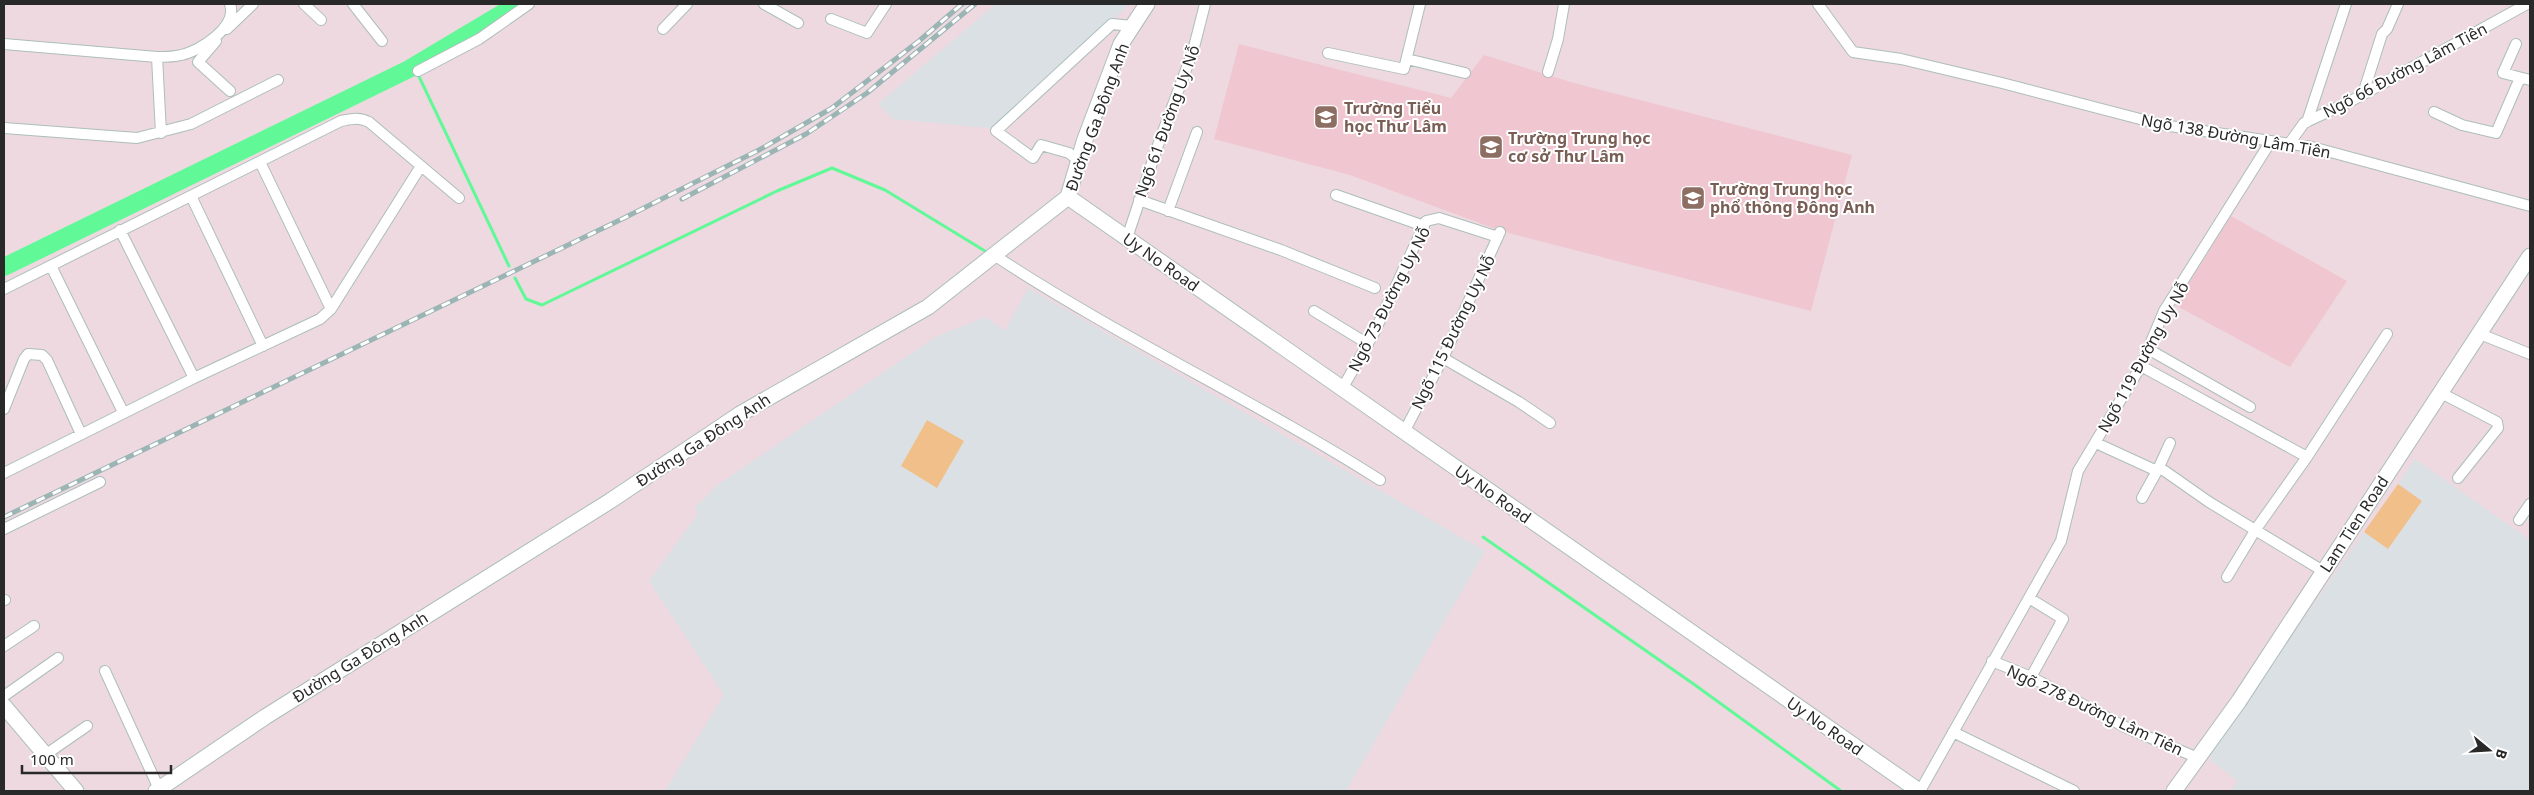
<svg xmlns="http://www.w3.org/2000/svg" width="2534" height="795" viewBox="0 0 2534 795" font-family="'Noto Sans',sans-serif">
	<rect width="100%" height="100%" fill="#edd9df"/>
	<path fill="#dae0e4" d="M 996,4 L 1130,4 L 998,129 L 893,119 L 878,104 Z
		M 1028,288 L 1485,551 L 1346,791 L 665,791 L 724,695 L 649,581 L 698,514 L 695,508 L 716,486 L 937,336 L 986,317 L 1005,331 Z
		M 2415,459 L 2530,540 L 2530,791 L 2231,791 L 2238,781 L 2211,761 L 2210,753 Z"/>
	<path fill="#f0c6d0" d="M 1239,44 L 1451,98 L 1484,55 L 1574,83 L 1852,155 L 1811,311 L 1501,231 L 1350,175 L 1214,139 Z
		M 2231,216 L 2347,281 L 2290,367 L 2175,305 Z"/>
	<path fill="#f1c08a" d="M 927,420 L 964,441 L 937,488 L 901,466 Z
		M 2398,484 L 2422,501 L 2388,549 L 2364,532 Z"/>
	<g fill="none" stroke-linecap="round" stroke-linejoin="round">
		<path stroke="#61f998" stroke-width="3" d="M 414,66 L 509,266
			M 515,278 L 526,299 L 542,305 L 777,191 L 832,168 L 885,190 L 985,251
			M 1483,537 L 1695,685 L 1841,791"/>
		<path stroke="#61f998" stroke-width="18" d="M 4,267 L 409,69 L 518,4"/>
		<defs>
			<path id="street" d="M 304,4 L 321,20
				M 353,4 L 382,41
				M 764,4 L 798,23
				M 1818,4 L 1853,52 L 1901,59 L 2002,83 L 2163,125 L 2312,147 L 2530,206
				M 831,19 L 867,33 L 886,4
				M 227,29 L 253,4
				M 663,29 L 687,4
				M 216,41 L 198,62 L 230,91
				M 4,44 L 157,57 C 165,57 173,57 181,55 C 200,51 238,27 230,4
				M 2516,44 L 2503,73 L 2530,80
				M 1328,53 L 1404,69 L 1420,4
				M 157,57 L 161,133
				M 1407,59 L 1465,73
				M 418,71 L 479,39 L 529,4
				M 1548,72 L 1558,39 L 1564,4
				M 2363,94 L 2382,34 L 2387,29 L 2398,4
				M 2434,112 L 2462,125 L 2496,133 L 2520,78
				M 2307,122 L 2346,4
				M 4,128 L 137,138 L 191,124 L 278,80
				M 2289,144 L 2304,123 L 2351,101 L 2527,4
				M 1078,160 L 1069,153 L 1041,145 L 1033,158 L 996,131 L 1112,24 L 1132,26
				M 260,162 L 331,309
				M 1336,195 L 1424,226
				M 191,196 L 263,346
				M 1139,200 L 1281,250 L 1375,288
				M 1168,211 L 1197,132
				M 120,230 L 194,378
				M 1127,238 L 1158,145 L 1193,51 L 1205,4
				M 994,255 C 1118,337 1254,400 1380,480
				M 51,266 L 123,412
				M 4,289 L 341,121 C 352,119 359,117 369,122 L 459,198
				M 1314,311 L 1368,344
				M 2480,334 L 2530,354
				M 2148,349 L 2250,407
				M 1443,358 L 1519,402 L 1550,423
				M 2141,366 L 2307,457 L 2256,529 L 2227,577
				M 1342,389 L 1375,331 L 1426,221 L 1439,218 L 1498,237
				M 2441,393 L 2497,422 L 2498,428 L 2458,478
				M 4,409 L 24,359 L 28,354 L 42,355 L 47,360 L 81,434
				M 1404,432 L 1443,358 L 1500,232
				M 2096,443 L 2157,471 L 2159,467 L 2209,502 L 2323,571
				M 2307,457 L 2387,334
				M 2159,467 L 2170,443
				M 4,473 L 194,378 L 320,319 L 331,309 L 421,166
				M 2142,498 L 2157,471
				M 2519,520 L 2530,504
				M 4,529 L 100,482
				M 2029,598 L 2063,619 L 2031,677
				M 4,600 L 5,600
				M 4,646 L 34,626
				M 1992,661 L 2031,677 L 2127,728 L 2198,758
				M 105,671 L 159,789
				M 4,696 L 58,658
				M 1953,732 L 2074,791
				M 45,755 L 87,726
				M 1920,791 L 2061,541 L 2078,471 L 2141,366 L 2164,311 L 2271,141"/>
			<path id="secondary" d="M 1068,197 L 1919,791
				M 4,706 L 76,791
				M 156,791 L 265,717 L 610,501 L 740,414 L 928,307 L 994,255 L 1068,197 L 1084,142 L 1121,44 L 1147,4
				M 2174,791 L 2239,701 L 2530,256"/>
		</defs>
		<use href="#street" stroke="#adbebc" stroke-width="12"/>
		<use href="#secondary" stroke="#adbebc" stroke-width="17"/>
		<use href="#street" stroke="#fff" stroke-width="10"/>
		<use href="#secondary" stroke="#fff" stroke-width="15"/>
		<defs>
			<path id="rail" d="M 682,199 L 806,134 L 867,93 L 975,4
				M 4,517 L 622,219 L 759,150 L 832,108 L 919,41 L 962,4"/>
		</defs>
		<use href="#rail" stroke="#9bb5b4" stroke-width="5"/>
		<use href="#rail" stroke="#fff" stroke-width="3" stroke-dasharray="9" stroke-linecap="butt"/>
	</g>
	<defs>
		<symbol id="school-square" viewBox="-11 -11 22 22"><rect x="-9" y="-9" width="18" height="18" rx="4" fill="#8d6e63" stroke="#fff"/><path d="M0-5L7-2L0 1L-7-2ZM-4 1L0 2.5L4 1V4Q0 6-4 4Z" fill="#fff"/></symbol>
	</defs>
	<g fill-rule="evenodd">
		<use href="#school-square" x="1312" y="103" width="28" height="28"/>
		<use href="#school-square" x="1477" y="133" width="28" height="28"/>
		<use href="#school-square" x="1679" y="184" width="28" height="28"/>
	</g>
	<g text-anchor="middle" dominant-baseline="central" stroke-width="4" stroke-linejoin="round" paint-order="stroke">
		<g font-size="16" fill="#292929" stroke="#fff">
			<text transform="translate(2405 70) rotate(-28)">Ngõ 66 Đường Lâm Tiên</text>
			<text transform="translate(1097 117) rotate(-70)">Đường Ga Đông Anh</text>
			<text transform="translate(1167 121) rotate(-70)">Ngõ 61 Đường Uy Nỗ</text>
			<text transform="translate(2236 136) rotate(10)">Ngõ 138 Đường Lâm Tiên</text>
			<text transform="translate(1161 262) rotate(35)">Uy No Road</text>
			<text transform="translate(1389 299) rotate(-63)">Ngõ 73 Đường Uy Nỗ</text>
			<text transform="translate(1453 332) rotate(-64)">Ngõ 115 Đường Uy Nỗ</text>
			<text transform="translate(2143 357) rotate(-61)">Ngõ 119 Đường Uy Nỗ</text>
			<text transform="translate(703 440) rotate(-33)">Đường Ga Đông Anh</text>
			<text transform="translate(1493 494) rotate(35)">Uy No Road</text>
			<text transform="translate(2354 524) rotate(-57)">Lam Tien Road</text>
			<text transform="translate(360 657) rotate(-32)">Đường Ga Đông Anh</text>
			<text transform="translate(2095 710) rotate(25)">Ngõ 278 Đường Lâm Tiên</text>
			<text transform="translate(1825 726) rotate(35)">Uy No Road</text>
		</g>
		<g font-size="16" font-weight="bold" fill="#785e54" stroke="#fff" text-anchor="start">
			<text x="1344" y="108">Trường Tiểu<tspan x="1344" dy="18">học Thư Lâm</tspan></text>
			<text x="1508" y="138">Trường Trung học<tspan x="1508" dy="18">cơ sở Thư Lâm</tspan></text>
			<text x="1710" y="189">Trường Trung học<tspan x="1710" dy="18">phổ thông Đông Anh</tspan></text>
		</g>
	</g>
	<rect width="2534" height="795" fill="none" stroke="#292929" stroke-width="10"/>
	<g transform="translate(2489 750) rotate(108)" stroke="#ffffff" stroke-width="4" paint-order="stroke">
	<path d="M0-4L9 19L0 12L-9 19Z" fill="#292929"/>
	<text y="-8" font-size="14" font-weight="bold" text-anchor="middle" fill="#292929">B</text>
	</g>
	<path d="M22 765v8h149v-8" fill="none" stroke="#292929" stroke-width="2.5"/>
	<text x="30" y="765" font-size="15" fill="#292929" stroke="#ffffff" stroke-width="4" paint-order="stroke">100 m</text>
</svg>
